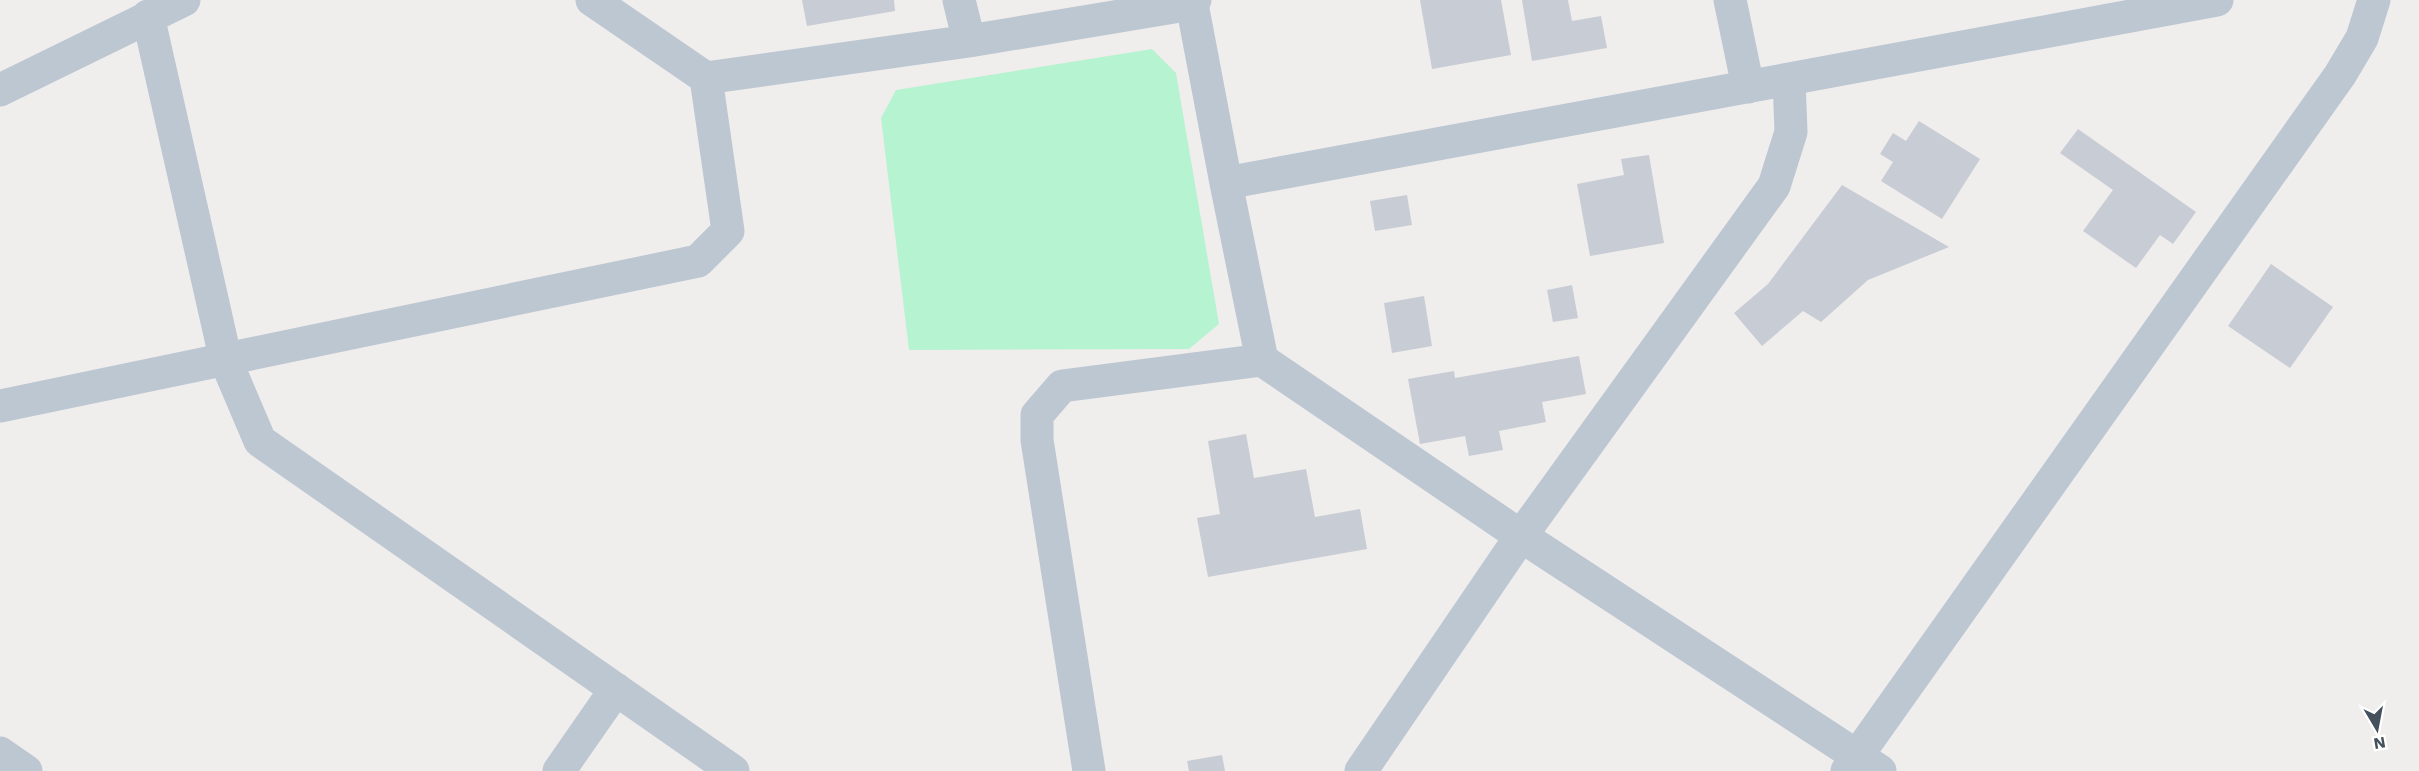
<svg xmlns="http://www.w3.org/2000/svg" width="2419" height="771" viewBox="0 0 2419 771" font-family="'Work Sans',sans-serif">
	<rect width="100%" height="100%" fill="#f0eded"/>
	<path fill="#b6f3d0" d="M 1152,49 L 1176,73 L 1219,324 L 1189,349 L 909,350 L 881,118 L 896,90 Z"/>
	<path fill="#c8ccd4" d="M 802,0 L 894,0 L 895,11 L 807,26 Z
		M 1420,0 L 1501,0 L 1511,55 L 1432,69 Z
		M 1522,0 L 1568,0 L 1572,21 L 1601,16 L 1607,48 L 1532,61 Z
		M 1919,121 L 1980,159 L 1942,219 L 1881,181 L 1893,162 L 1880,154 L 1893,133 L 1906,141 Z
		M 2078,129 L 2196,212 L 2173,244 L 2160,235 L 2136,268 L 2083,231 L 2113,190 L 2060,153 Z
		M 1649,155 L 1664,243 L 1590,256 L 1577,184 L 1624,175 L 1621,159 Z
		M 1842,185 L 1949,247 L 1868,280 L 1821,322 L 1803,311 L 1762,346 L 1734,313 L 1768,284 Z
		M 1407,195 L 1412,225 L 1375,231 L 1370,201 Z
		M 2271,264 L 2333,307 L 2290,368 L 2228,326 Z
		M 1572,285 L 1578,318 L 1553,322 L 1547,290 Z
		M 1424,296 L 1432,346 L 1392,353 L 1384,303 Z
		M 1579,356 L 1586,394 L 1542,402 L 1546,422 L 1499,431 L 1503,450 L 1469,456 L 1465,436 L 1420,444 L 1408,379 L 1454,371 L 1455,378 Z
		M 1246,434 L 1254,478 L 1306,469 L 1315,517 L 1360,509 L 1367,549 L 1208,577 L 1197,518 L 1220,514 L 1208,441 Z
		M 1222,755 L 1225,771 L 1189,771 L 1187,761 Z"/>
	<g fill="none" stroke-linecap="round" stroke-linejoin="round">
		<path stroke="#bcc7d1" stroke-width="33" d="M 592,0 L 706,78 L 969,41 L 1192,4 L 1195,0
			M 959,0 L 969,41
			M 1730,0 L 1748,87
			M 2217,0 L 1226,183 L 1262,360 L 1521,536 L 1857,756 L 2340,75 L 2362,38 L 2374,0
			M 1192,4 L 1226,183
			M 148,16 L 226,361 L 260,441 L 733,771
			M 0,90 L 184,0
			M 0,406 L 698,261 L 728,231 L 706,78
			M 0,753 L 26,771
			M 559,771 L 616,689
			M 1089,771 L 1037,440 L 1037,415 L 1062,386 L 1262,360
			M 1361,771 L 1521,536 L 1774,186 L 1791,132 L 1789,79
			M 1847,771 L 1857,756 L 1880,771"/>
	</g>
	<g transform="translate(2377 729) rotate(170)" stroke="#ffffff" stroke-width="4.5" paint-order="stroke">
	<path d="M0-4.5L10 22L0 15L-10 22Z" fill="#44505c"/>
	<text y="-9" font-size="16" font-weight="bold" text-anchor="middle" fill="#44505c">N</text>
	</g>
</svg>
